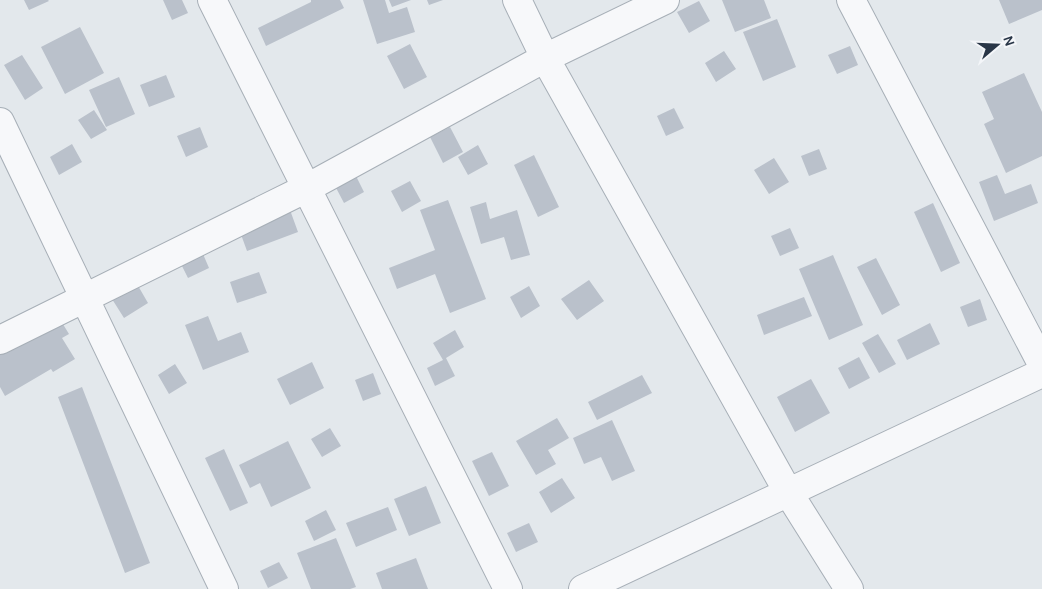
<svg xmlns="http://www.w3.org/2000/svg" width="1042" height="589" viewBox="0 0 1042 589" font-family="Karla,sans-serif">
	<rect width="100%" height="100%" fill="#e3e8ec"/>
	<path fill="#bac1cb" d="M 24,0 L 48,0 L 49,1 L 29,10 Z
		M 163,0 L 182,0 L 188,13 L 172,20 Z
		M 311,0 L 340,0 L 344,8 L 266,46 L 258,28 L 311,2 Z
		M 363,0 L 385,0 L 389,13 L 407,7 L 415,32 L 377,44 Z
		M 389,0 L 411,0 L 392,7 Z
		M 427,0 L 443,0 L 429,5 Z
		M 722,0 L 764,0 L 771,18 L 735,32 Z
		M 999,0 L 1042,0 L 1042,10 L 1009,24 Z
		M 699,1 L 710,21 L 689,33 L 677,12 Z
		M 777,19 L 796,67 L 763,81 L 743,32 Z
		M 80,27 L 104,73 L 65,94 L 41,47 Z
		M 410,44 L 427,77 L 404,89 L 387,56 Z
		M 850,46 L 858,65 L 837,74 L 828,55 Z
		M 724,51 L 736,69 L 716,82 L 705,63 Z
		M 22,55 L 43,88 L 25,100 L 4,65 Z
		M 1024,73 L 1042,112 L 1042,156 L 1006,173 L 984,124 L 994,119 L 982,92 Z
		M 166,75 L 175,97 L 149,107 L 140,85 Z
		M 119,77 L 135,114 L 106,127 L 89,90 Z
		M 674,108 L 684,128 L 666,136 L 657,116 Z
		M 94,110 L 107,130 L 91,139 L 78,120 Z
		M 200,127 L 208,147 L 186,157 L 177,136 Z
		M 450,127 L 463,152 L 443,163 L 430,137 Z
		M 72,144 L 82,162 L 59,175 L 50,157 Z
		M 478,145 L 488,164 L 468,175 L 458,157 Z
		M 819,149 L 827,169 L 809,176 L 801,156 Z
		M 534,155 L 559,207 L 538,217 L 514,165 Z
		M 774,158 L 789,182 L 769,194 L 754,170 Z
		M 355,174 L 364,192 L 344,203 L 334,184 Z
		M 997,175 L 1005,194 L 1031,184 L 1038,203 L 994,221 L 979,182 Z
		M 410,181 L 421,201 L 402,212 L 391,191 Z
		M 448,200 L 486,299 L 450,313 L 435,274 L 397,289 L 389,268 L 435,250 L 420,210 Z
		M 486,202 L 490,219 L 517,210 L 530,255 L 511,260 L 504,237 L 481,244 L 470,207 Z
		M 933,203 L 960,263 L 941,272 L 914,212 Z
		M 290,210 L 298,232 L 247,251 L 239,229 Z
		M 790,228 L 799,248 L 780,256 L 771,236 Z
		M 203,254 L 209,268 L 188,278 L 181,264 Z
		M 833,255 L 863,325 L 829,340 L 799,269 Z
		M 876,258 L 900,305 L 882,315 L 857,267 Z
		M 259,272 L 267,293 L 237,303 L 230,282 Z
		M 589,280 L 604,301 L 577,320 L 561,299 Z
		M 137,284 L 148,303 L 124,318 L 112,299 Z
		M 529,286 L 540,306 L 521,318 L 510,297 Z
		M 804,297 L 812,316 L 764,335 L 757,315 Z
		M 980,299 L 987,320 L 968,327 L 960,307 Z
		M 53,308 L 69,334 L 62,338 L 75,359 L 53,372 L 51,369 L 5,396 L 0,387 L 0,349 Z
		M 208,316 L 218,341 L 241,332 L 249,352 L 203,370 L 185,325 Z
		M 930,323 L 940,344 L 907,360 L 897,340 Z
		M 455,330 L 464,347 L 446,358 L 455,376 L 435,386 L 427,368 L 443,360 L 433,343 Z
		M 878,334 L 896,364 L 879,373 L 862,343 Z
		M 859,357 L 870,378 L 849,389 L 838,368 Z
		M 312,362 L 324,388 L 290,405 L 277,379 Z
		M 175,364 L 187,383 L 169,394 L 158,375 Z
		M 373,373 L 381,394 L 363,401 L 355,380 Z
		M 642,375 L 652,393 L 597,420 L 588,402 Z
		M 811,379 L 830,413 L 795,432 L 777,397 Z
		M 82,387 L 150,563 L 125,573 L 58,397 Z
		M 557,418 L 569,438 L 548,450 L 556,464 L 536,475 L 516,441 Z
		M 612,420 L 635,471 L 612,481 L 601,457 L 584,464 L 573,438 Z
		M 330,428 L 341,446 L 322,457 L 311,439 Z
		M 288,441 L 311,488 L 271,507 L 260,483 L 250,488 L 239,465 Z
		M 224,449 L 248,503 L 230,511 L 205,458 Z
		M 492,452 L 509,486 L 489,496 L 472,461 Z
		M 562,478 L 575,498 L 551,513 L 539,492 Z
		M 426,486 L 441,523 L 409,536 L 394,499 Z
		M 388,507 L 397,530 L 356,547 L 346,523 Z
		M 326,510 L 336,530 L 314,541 L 305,521 Z
		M 529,523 L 538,542 L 516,552 L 507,533 Z
		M 336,538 L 356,587 L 350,589 L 311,589 L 297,553 Z
		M 416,558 L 428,589 L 382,589 L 376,573 Z
		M 279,562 L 288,578 L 268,588 L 260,571 Z"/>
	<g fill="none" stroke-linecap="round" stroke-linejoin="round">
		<defs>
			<path id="minor" d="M 212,0 L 508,589
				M 517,0 L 545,58 L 788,492 L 849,589
				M 851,0 L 1042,364
				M 0,122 L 224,589
				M 0,340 L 307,188 L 545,58 L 665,0
				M 583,589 L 1042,373"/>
		</defs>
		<use href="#minor" stroke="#a7afb7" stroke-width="30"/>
		<use href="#minor" stroke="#f7f8fa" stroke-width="28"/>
	</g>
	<g transform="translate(997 45) rotate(71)" stroke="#f4f6f9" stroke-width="4" paint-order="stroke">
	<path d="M0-4L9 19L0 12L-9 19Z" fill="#293647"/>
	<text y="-8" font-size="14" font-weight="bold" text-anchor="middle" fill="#293647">N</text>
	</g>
</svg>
